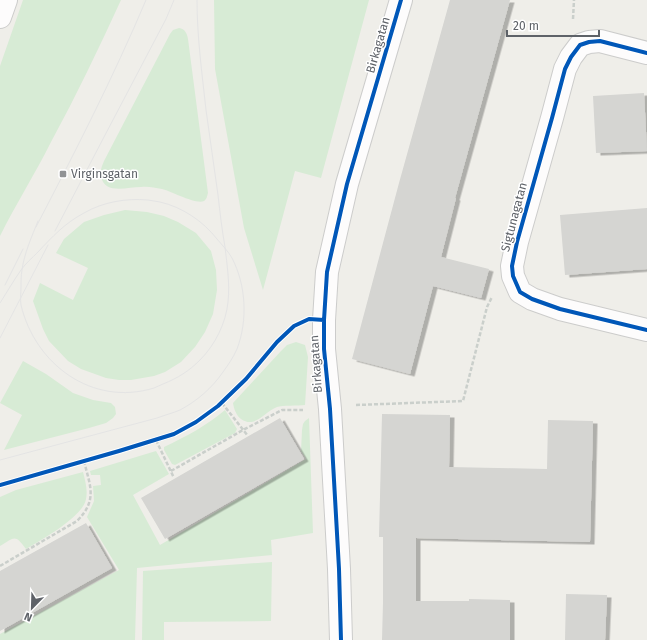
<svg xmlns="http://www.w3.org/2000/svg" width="647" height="640" viewBox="0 0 647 640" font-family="'Fira Sans',sans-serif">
	<defs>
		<filter id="shadow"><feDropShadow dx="4.5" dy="2.5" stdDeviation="0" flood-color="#0004"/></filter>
	</defs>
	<rect width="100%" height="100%" fill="#efeee9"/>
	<path fill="#d7ebd5" d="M 23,0 L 121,0 C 99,48 76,96 51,142 C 35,174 16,204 0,236 L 0,66 Z
		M 214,0 L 369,0 L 321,178 L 295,171 L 263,290 L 244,228 L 215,69 Z
		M 179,28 C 185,29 187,33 188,39 L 208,193 C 207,196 207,199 204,201 C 196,205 171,191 162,189 C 155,188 148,186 141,187 C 127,187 104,195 101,176 C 100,170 102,166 104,161 L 170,34 L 173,30 Z
		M 125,210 L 147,212 L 164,216 L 178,222 L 196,233 L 211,251 L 216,270 L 217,290 L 213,314 L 205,332 L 195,347 L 181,362 L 165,372 L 154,376 L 131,380 L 119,380 L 106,378 L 81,369 L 68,361 L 49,341 L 43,329 L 33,301 L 40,283 L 73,300 L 88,268 L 56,253 L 64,239 L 84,222 L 104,215 Z
		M 296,342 L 305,345 L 308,357 L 305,405 C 298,406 282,405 277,407 C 264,412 255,429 241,419 C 236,415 234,409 233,403 L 281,351 L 287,345 Z
		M 23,361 L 46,374 L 73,393 L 93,400 L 111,403 L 115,407 L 116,414 L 113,418 L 106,423 L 89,428 L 4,450 L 22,415 L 0,403 Z
		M 225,410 L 237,429 L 235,433 L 175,465 L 172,464 L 164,450 L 164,447 C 187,436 206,426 225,410 Z
		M 309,418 L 313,533 L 271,540 L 272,555 L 137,568 L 135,640 L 0,640 L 0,634 L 119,570 L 87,517 L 94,501 L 93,486 L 101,485 L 100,475 L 91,475 L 90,471 L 156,451 L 169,474 L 133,495 L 160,545 L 306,459 L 301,451 L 302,430 L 303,424 L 305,421 Z
		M 83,472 C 85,480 88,490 86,499 C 83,517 41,540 26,549 C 15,534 15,537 0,546 L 0,497 L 16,490 Z
		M 272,562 L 271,621 L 164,622 L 164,640 L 142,640 L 143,571 Z"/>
	<path fill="#d5d5d2" filter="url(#shadow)" d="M 450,0 L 510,0 L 455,198 L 456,198 L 441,257 L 489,269 L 481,298 L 433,286 L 410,374 L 352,359 L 399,183 Z
		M 644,93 L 647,151 L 596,153 L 593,96 Z
		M 647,208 L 647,269 L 565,275 L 560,215 Z
		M 382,414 L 450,415 L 449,467 L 547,469 L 548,420 L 593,421 L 590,542 L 416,538 L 416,601 L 469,601 L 469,599 L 510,600 L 510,640 L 382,640 L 383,602 L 383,537 L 379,537 Z
		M 280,418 L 304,459 L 165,539 L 141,498 Z
		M 86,523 L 112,568 L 0,631 L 0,571 Z
		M 566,594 L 607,595 L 605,640 L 565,640 Z"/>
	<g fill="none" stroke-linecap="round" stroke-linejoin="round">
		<defs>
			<path id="minor" d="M 0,17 L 6,0
				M 647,53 L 600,41 L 589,42 L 580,45 L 571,57 L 565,69 L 552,118 L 517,242 L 512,266 L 513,276 L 520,292 L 532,299 L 560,309 L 647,330
				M 341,640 L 339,569 L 330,409 L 324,349 L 324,320 L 327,272 L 347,184 L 401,0"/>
		</defs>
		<use href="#minor" stroke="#cccccb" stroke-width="24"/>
		<path stroke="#cacfcb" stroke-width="2.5" stroke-dasharray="4 2" stroke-linecap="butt" d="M 573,19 L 574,0
			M 222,403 L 248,436
			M 356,405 L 463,401 L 487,307 L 492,297
			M 156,440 L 174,478
			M 171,471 L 243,430 L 282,410 L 303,410
			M 0,566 L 77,521 C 98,500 90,486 84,461"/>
		<use href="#minor" stroke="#fdfcfc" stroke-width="22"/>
		<path stroke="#e4e4e4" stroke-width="1" d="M 38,221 C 32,236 24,254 22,270 C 21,276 21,282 21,287 C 21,293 20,299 21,305 C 35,364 92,407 154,388 C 157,387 160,385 163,384 C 178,378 189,371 200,360 C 215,345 226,323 228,302 C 230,283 227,265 225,247 C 222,230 220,213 218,195 C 214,167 210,138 206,110 C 202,73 197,37 197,0
			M 36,227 C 75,152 113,78 146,0
			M 55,231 L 104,137 L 166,19 L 174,0
			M 5,285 L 23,249
			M 0,303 C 7,292 14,280 21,270 C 26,263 32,258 38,252 C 52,237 65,223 84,213 C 103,202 126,198 148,200 C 152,201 156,201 160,202 C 182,207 203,221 217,239 C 222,245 228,251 232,258 C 246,285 248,320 237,349 C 233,358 228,365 223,372 C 212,388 197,401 180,410 C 173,413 165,415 157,418 L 0,460
			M 0,338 L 48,245"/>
		<defs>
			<path id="cycleway" d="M 647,53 L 600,41 L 589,42 L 580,45 L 571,57 L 565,69 L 552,118 L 517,242 L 512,266 L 513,276 L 520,292 L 532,299 L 560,309 L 647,330
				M 0,485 L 119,451 L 174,434 L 196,422 L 218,406 L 246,379 L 277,342 L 294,326 L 309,319 L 324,320
				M 341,640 L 339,569 L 330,409 L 324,349 L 324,320 L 327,272 L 347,184 L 401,0"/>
		</defs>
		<use href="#cycleway" stroke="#fff" stroke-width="6"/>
		<use href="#cycleway" stroke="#0057b8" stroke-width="4"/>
	</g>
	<rect fill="#919395" stroke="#fff" stroke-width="1.5" x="59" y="170" width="8" height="8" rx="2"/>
	<g text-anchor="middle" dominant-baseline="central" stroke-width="3" stroke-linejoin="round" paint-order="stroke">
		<g font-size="12" fill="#5e6268" stroke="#fff">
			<text transform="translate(378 45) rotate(-74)">Birkagatan</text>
			<text transform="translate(514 217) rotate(-75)">Sigtunagatan</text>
			<text transform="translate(316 364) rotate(-94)">Birkagatan</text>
		</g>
		<g font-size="12" fill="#5e6268" stroke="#fff" text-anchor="start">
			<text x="71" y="174">Virginsgatan</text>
		</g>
	</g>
	<g transform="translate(32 608) rotate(203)" stroke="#ffffff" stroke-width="3" paint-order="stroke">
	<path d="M0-3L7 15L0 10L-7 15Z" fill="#5e6268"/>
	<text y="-6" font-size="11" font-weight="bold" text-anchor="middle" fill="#5e6268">N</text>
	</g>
	<path d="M507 30v6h92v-6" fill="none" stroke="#5e6268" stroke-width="2"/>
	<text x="513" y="30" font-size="12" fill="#5e6268" stroke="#ffffff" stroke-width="3" paint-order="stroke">20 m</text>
</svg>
